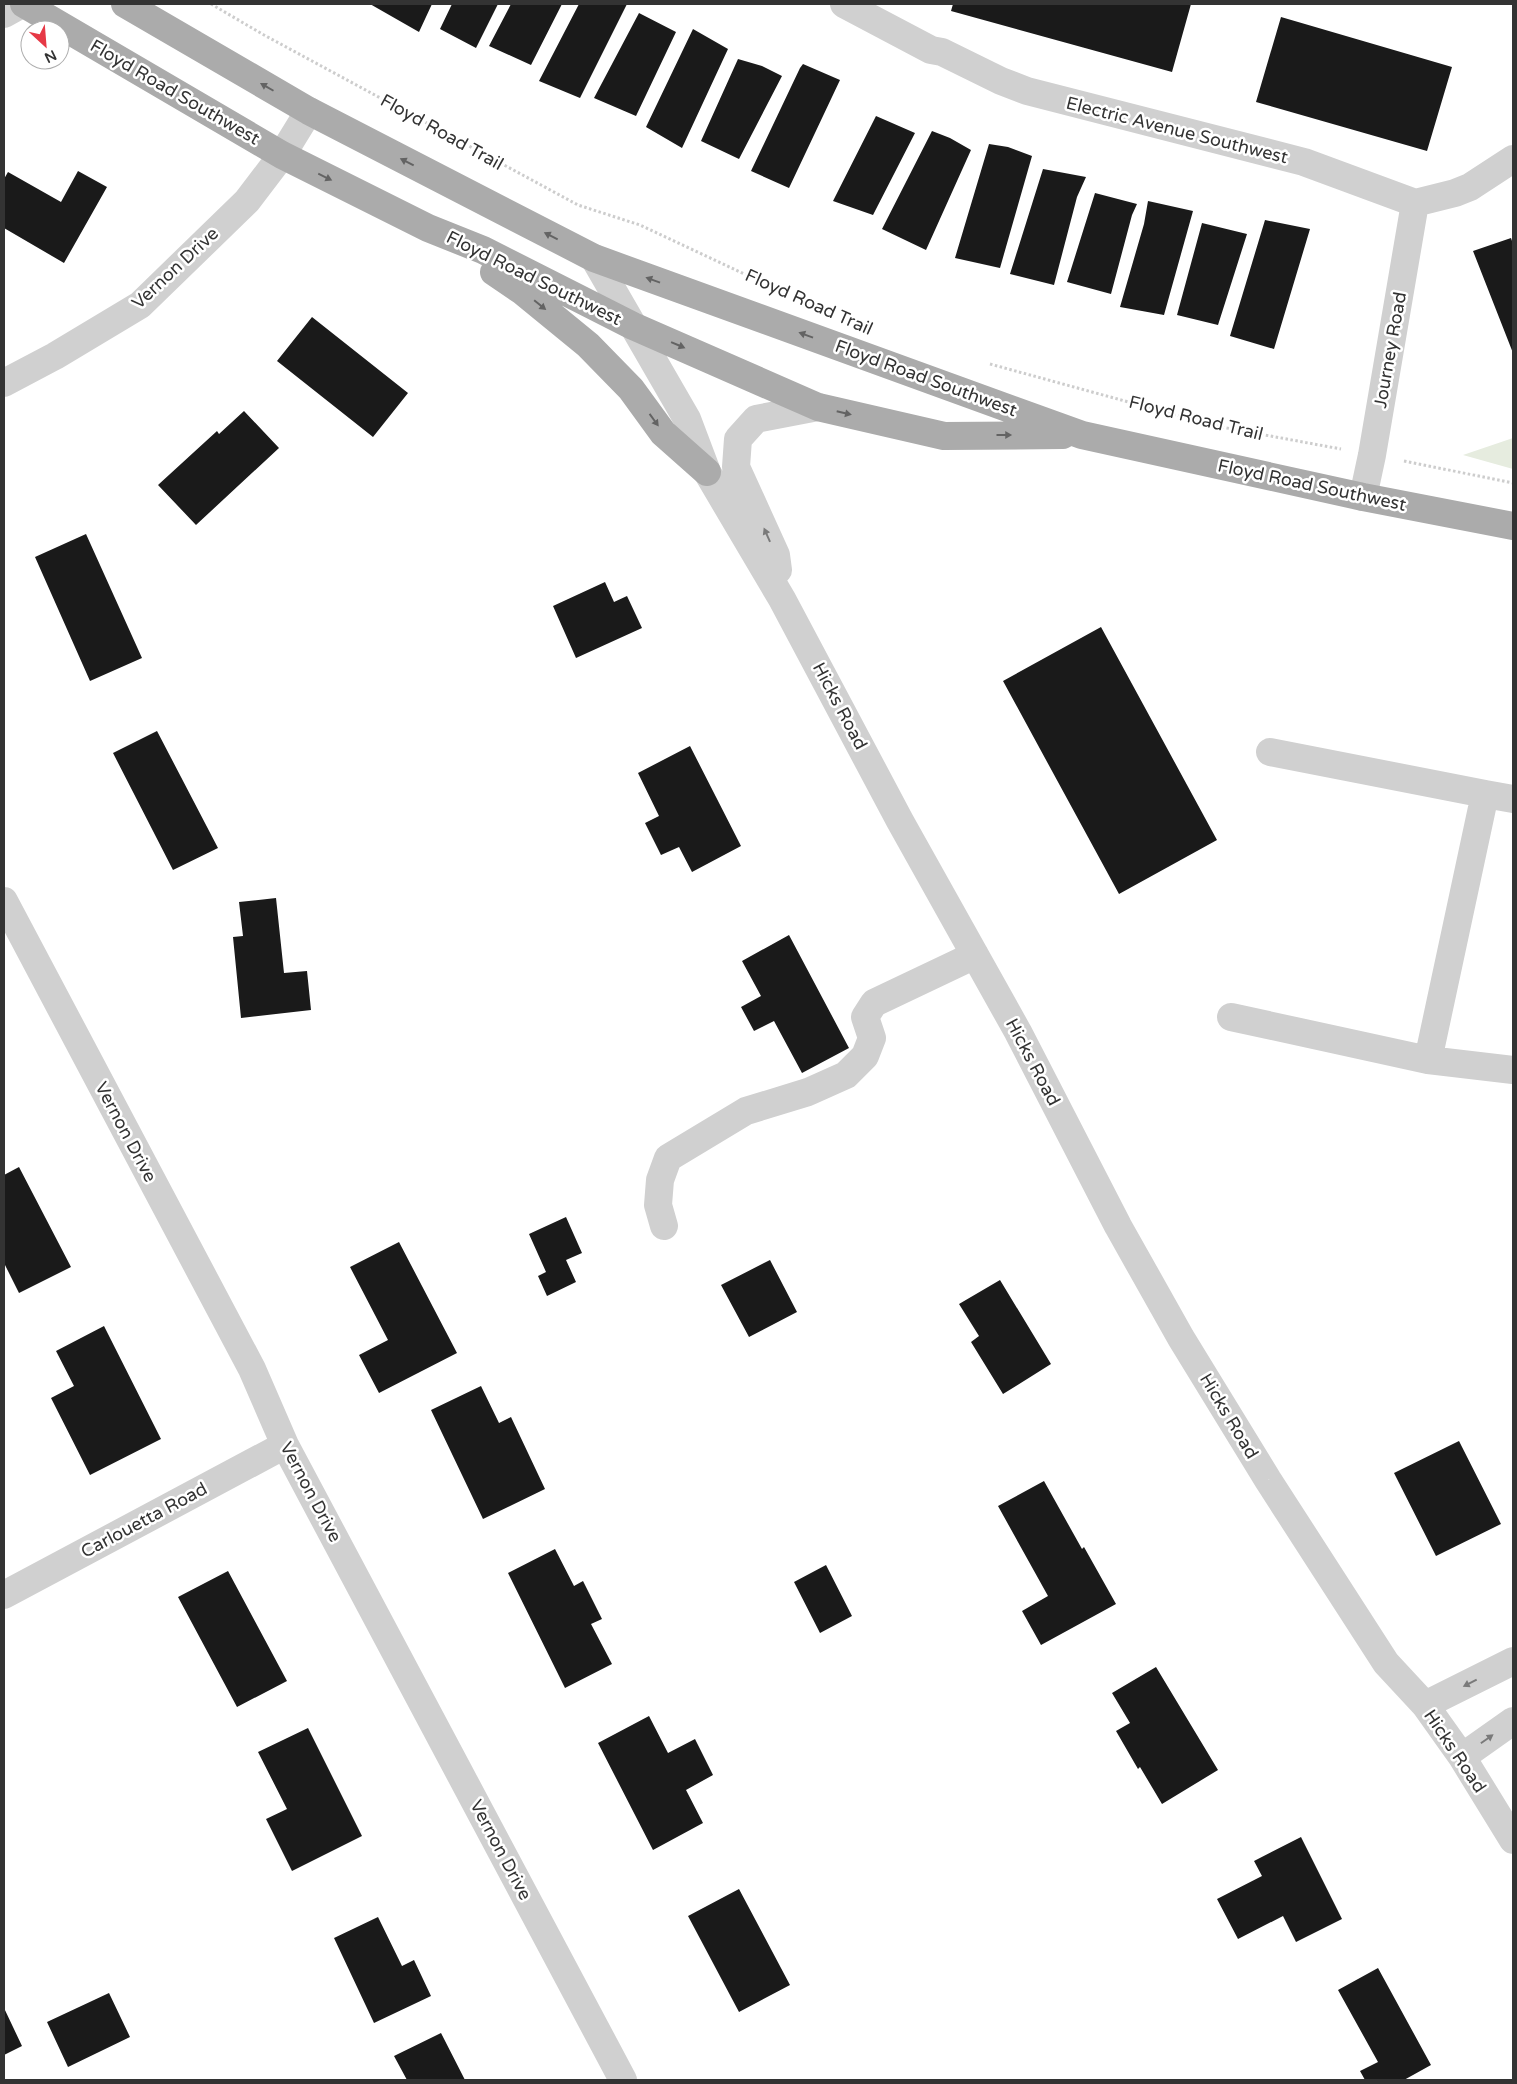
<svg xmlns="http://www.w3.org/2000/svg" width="1517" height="2084" viewBox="0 0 1517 2084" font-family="'Varela Round',sans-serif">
	<rect width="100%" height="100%" fill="#fff"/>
	<path fill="#e6ecdf" d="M 1513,438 L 1513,469 L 1463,455 Z"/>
	<path fill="#1a1a1a" d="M 370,4 L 432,4 L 419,32 Z
		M 452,4 L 498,4 L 476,48 L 440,29 Z
		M 511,4 L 562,4 L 531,65 L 489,46 Z
		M 579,4 L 627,4 L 580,98 L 539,81 Z
		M 953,4 L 1191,4 L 1172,72 L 951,11 Z
		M 639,13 L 676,32 L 636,116 L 594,98 Z
		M 1281,17 L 1452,67 L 1427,151 L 1256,102 Z
		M 693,29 L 728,49 L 682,148 L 646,127 Z
		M 738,59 L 762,66 L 782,76 L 739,159 L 701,141 Z
		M 803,64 L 840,80 L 789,188 L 751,171 L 800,68 Z
		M 876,116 L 915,133 L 873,215 L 833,201 Z
		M 932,131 L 950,138 L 971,150 L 926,250 L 882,229 Z
		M 989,144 L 1008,147 L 1032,156 L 1000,268 L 955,258 Z
		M 1043,169 L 1086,177 L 1077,197 L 1054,285 L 1010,274 Z
		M 78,171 L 107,187 L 64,263 L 4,228 L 4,179 L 8,172 L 61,202 Z
		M 1095,193 L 1137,204 L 1132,215 L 1111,294 L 1067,282 Z
		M 1148,201 L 1193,211 L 1164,315 L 1120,307 L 1144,224 Z
		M 1265,220 L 1310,229 L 1274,349 L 1230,336 Z
		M 1202,223 L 1247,234 L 1218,325 L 1177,315 Z
		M 1511,238 L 1513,244 L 1513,353 L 1473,251 Z
		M 312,317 L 408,393 L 373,437 L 277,361 Z
		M 244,411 L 279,448 L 196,525 L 158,485 L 217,431 L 219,434 Z
		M 86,534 L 142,658 L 90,681 L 35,557 Z
		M 605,582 L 614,602 L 627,596 L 642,628 L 576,658 L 553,606 Z
		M 1101,627 L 1217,840 L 1119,894 L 1003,681 Z
		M 157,731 L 218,848 L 173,870 L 113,753 Z
		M 690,746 L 741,846 L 692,872 L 679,847 L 661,855 L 645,823 L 659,816 L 638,773 Z
		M 276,898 L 284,973 L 307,971 L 311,1010 L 241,1018 L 233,937 L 243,936 L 239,902 Z
		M 789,935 L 849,1048 L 802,1073 L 774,1021 L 754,1031 L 741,1007 L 761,996 L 742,961 Z
		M 19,1167 L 71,1267 L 19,1293 L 5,1265 L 4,1266 L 4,1175 Z
		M 566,1217 L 582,1253 L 566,1260 L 576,1282 L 547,1296 L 538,1276 L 546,1272 L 529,1234 Z
		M 399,1242 L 457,1353 L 379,1393 L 359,1355 L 388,1340 L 350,1267 Z
		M 770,1260 L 797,1312 L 749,1337 L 721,1285 Z
		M 1000,1280 L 1051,1364 L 1003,1394 L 971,1342 L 979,1336 L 959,1304 Z
		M 104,1326 L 161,1439 L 90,1475 L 51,1398 L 74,1386 L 56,1351 Z
		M 481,1386 L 499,1423 L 511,1417 L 545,1489 L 483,1519 L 431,1410 Z
		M 1459,1441 L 1501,1524 L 1436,1556 L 1394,1473 Z
		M 1044,1481 L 1082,1549 L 1084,1547 L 1116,1604 L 1041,1645 L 1022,1611 L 1048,1596 L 998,1506 Z
		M 555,1549 L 574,1586 L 583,1581 L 602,1619 L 591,1624 L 612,1664 L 565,1688 L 508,1573 Z
		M 826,1565 L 852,1616 L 820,1633 L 794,1582 Z
		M 228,1571 L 287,1681 L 237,1707 L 178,1597 Z
		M 1156,1667 L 1218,1770 L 1162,1804 L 1140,1767 L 1138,1769 L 1116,1731 L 1130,1723 L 1112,1693 Z
		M 649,1716 L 668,1753 L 695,1739 L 713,1775 L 686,1790 L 703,1823 L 653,1850 L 598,1743 Z
		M 308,1728 L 362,1836 L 292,1871 L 266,1819 L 287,1809 L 258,1752 Z
		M 1301,1837 L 1342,1919 L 1296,1942 L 1283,1916 L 1238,1939 L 1217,1899 L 1262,1876 L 1254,1861 Z
		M 739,1889 L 790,1985 L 739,2012 L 688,1916 Z
		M 378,1917 L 402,1966 L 414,1960 L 431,1996 L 374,2023 L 334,1938 Z
		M 1378,1968 L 1431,2065 L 1404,2080 L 1365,2080 L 1360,2071 L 1378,2062 L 1338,1990 Z
		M 109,1993 L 130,2037 L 68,2067 L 47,2022 Z
		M 4,2008 L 22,2046 L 4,2055 Z
		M 441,2033 L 465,2080 L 407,2080 L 394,2056 Z"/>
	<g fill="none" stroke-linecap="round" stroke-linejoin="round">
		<path stroke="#cdcdcd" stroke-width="3" stroke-dasharray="2.5 2.5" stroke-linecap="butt" d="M 211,4 L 264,35 L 578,205 L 640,225 L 755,279
			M 990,364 L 1216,426 L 1341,449
			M 1404,461 L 1513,483"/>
		<path stroke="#d0d0d0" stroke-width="28" d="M 844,4 L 931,50 L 942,52 L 1001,81 L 1027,91 L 1304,162 L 1415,203 L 1455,193 L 1470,187 L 1513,159
			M 4,14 L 22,4
			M 594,258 L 687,419 L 707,472 L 782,599 L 900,821 L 1018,1032 L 1118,1226 L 1181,1338 L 1268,1480 L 1386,1663 L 1425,1705 L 1462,1757 L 1513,1840
			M 4,383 L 55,356 L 140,305 L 247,201 L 282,155 L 309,111
			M 1363,497 L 1372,455 L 1415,203
			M 778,570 L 776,555 L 736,467 L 738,439 L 756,419 L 818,407
			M 1270,752 L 1485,794 L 1428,1060
			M 1485,794 L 1513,799
			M 4,901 L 252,1369 L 285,1445 L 623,2080
			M 1231,1017 L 1428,1060 L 1513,1070
			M 664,1226 L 658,1205 L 660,1180 L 668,1158 L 746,1111 L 808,1092 L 846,1075 L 865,1056 L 872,1038 L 865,1017 L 874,1003 L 975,955
			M 4,1595 L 285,1445
			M 1425,1705 L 1513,1661
			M 1462,1757 L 1513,1721"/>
		<path stroke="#ababab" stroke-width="28" d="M 24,4 L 282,155 L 428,228 L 483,250 L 633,326 L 818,407 L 944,436 L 1063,435
			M 125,4 L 309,111 L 594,258 L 1082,435 L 1363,497 L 1513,526
			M 494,272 L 522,291 L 588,345 L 631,389 L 663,433 L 707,472"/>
	</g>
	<defs><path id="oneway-solid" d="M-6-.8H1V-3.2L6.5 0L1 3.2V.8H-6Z" transform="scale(1.25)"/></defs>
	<g fill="#636363">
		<use href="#oneway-solid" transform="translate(267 87) rotate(-150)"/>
		<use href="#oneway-solid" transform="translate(407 162) rotate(-153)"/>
		<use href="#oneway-solid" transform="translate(325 177) rotate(26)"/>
		<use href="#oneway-solid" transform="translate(551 236) rotate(-153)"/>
		<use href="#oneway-solid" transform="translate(653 280) rotate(-160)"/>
		<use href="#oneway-solid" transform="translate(540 305) rotate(39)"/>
		<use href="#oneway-solid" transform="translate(806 335) rotate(-160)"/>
		<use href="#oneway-solid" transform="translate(678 345) rotate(23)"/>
		<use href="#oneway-solid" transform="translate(844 413) rotate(13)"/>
		<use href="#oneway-solid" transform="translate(654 420) rotate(54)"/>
		<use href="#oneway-solid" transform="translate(1004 435)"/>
	</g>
	<g fill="#7a7a7a">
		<use href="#oneway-solid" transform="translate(767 535) rotate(-114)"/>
		<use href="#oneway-solid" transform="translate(1470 1683) rotate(153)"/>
		<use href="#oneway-solid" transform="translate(1487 1739) rotate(-35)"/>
	</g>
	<g text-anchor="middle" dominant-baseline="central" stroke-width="5" stroke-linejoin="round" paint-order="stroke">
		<g font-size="18" fill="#333" stroke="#fff">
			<text transform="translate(175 92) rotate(30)">Floyd Road Southwest</text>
			<text transform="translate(1177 130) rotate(14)">Electric Avenue Southwest</text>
			<text transform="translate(442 132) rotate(29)">Floyd Road Trail</text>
			<text transform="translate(175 268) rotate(-43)">Vernon Drive</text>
			<text transform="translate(534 278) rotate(26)">Floyd Road Southwest</text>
			<text transform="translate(809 302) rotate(24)">Floyd Road Trail</text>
			<text transform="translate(1390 350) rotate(-80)">Journey Road</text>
			<text transform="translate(926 378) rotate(20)">Floyd Road Southwest</text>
			<text transform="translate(1196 418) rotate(14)">Floyd Road Trail</text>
			<text transform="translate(1312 485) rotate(12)">Floyd Road Southwest</text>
			<text transform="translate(840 706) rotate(62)">Hicks Road</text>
			<text transform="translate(1033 1062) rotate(62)">Hicks Road</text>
			<text transform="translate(126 1132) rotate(62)">Vernon Drive</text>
			<text transform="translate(1229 1416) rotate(59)">Hicks Road</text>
			<text transform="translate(311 1492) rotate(62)">Vernon Drive</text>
			<text transform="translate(144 1520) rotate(-28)">Carlouetta Road</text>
			<text transform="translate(1455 1751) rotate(56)">Hicks Road</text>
			<text transform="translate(501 1850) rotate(62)">Vernon Drive</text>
		</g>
	</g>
	<rect width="1517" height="2084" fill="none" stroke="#333333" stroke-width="10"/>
	<g transform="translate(45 45) rotate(154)"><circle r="24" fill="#ffffff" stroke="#adadad"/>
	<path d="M0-4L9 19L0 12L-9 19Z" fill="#e63946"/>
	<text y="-8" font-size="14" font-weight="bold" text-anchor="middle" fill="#333333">N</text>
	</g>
</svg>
